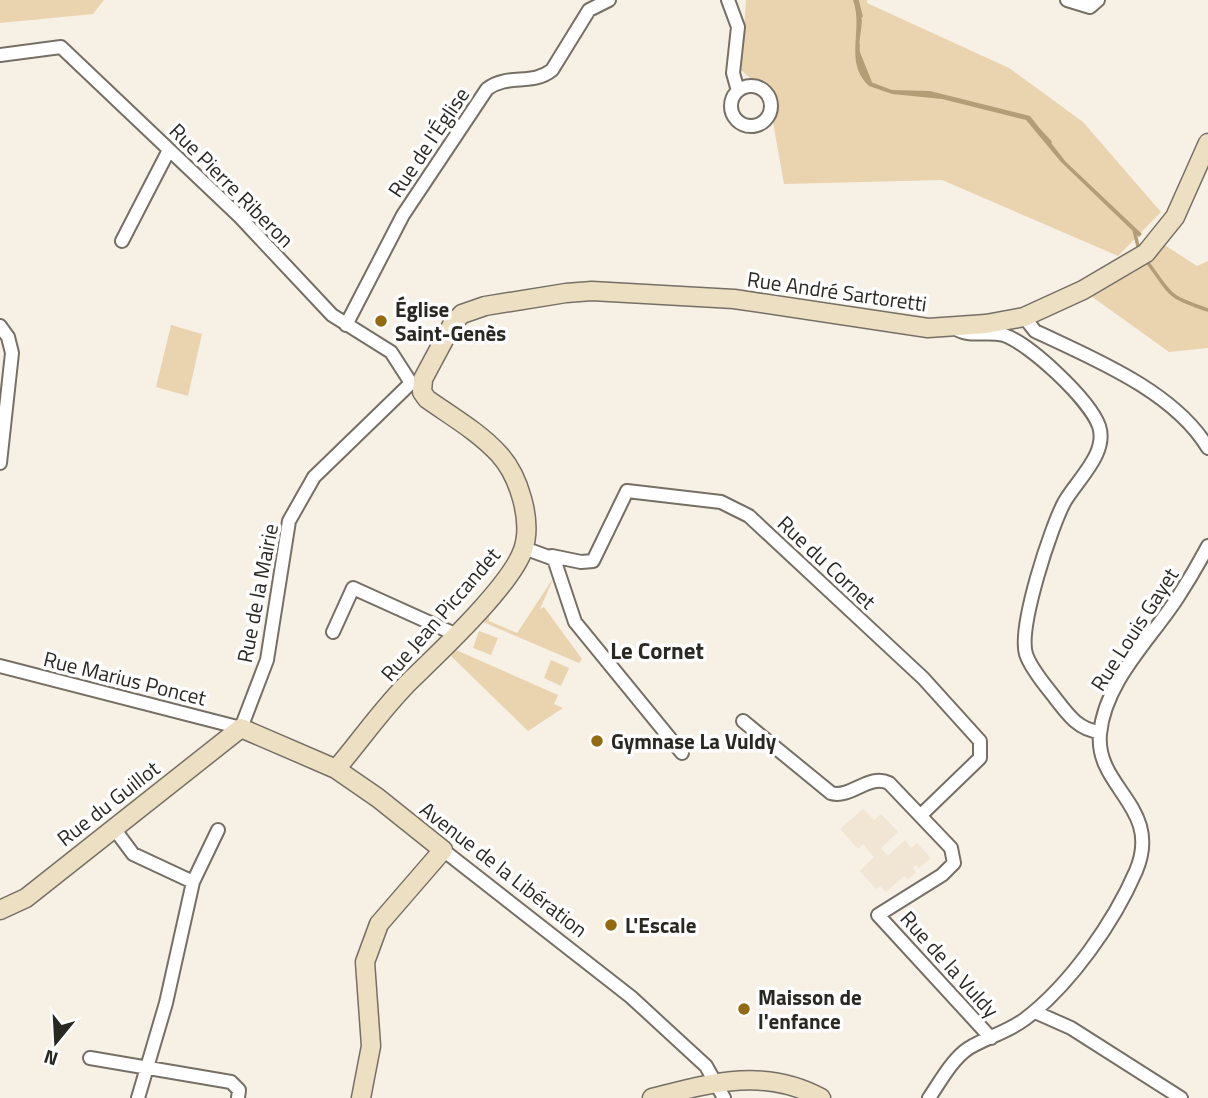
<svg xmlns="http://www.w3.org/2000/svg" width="1208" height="1098" viewBox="0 0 1208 1098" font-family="'Titillium Web',sans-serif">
	<rect width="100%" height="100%" fill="#f7f0e5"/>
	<path fill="#f1e6d4" d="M 863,809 L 874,820 L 881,814 L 898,832 L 881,848 L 888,856 L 905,840 L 911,848 L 917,843 L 931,858 L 919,868 L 916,865 L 913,868 L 916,872 L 908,880 L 904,876 L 886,892 L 880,886 L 876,889 L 860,871 L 874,857 L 863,844 L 858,849 L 840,829 Z"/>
	<path fill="#ead4b0" d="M 0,0 L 104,0 L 93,14 L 0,23 Z
		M 746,0 L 867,0 L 867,3 L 1009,68 L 1083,122 L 1161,212 L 1118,256 L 942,180 L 784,184 L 768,94 L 741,70 Z
		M 1163,244 L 1197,266 L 1208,261 L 1208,348 L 1169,352 L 1084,291 L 1135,272 Z
		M 171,325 L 202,334 L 188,396 L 156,387 Z
		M 554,577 L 540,609 L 544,607 L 582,659 L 579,663 L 483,622 L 489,613 L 489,621 L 517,633 Z
		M 479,631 L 498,638 L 491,655 L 473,648 Z
		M 456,650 L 558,695 L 554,704 L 563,708 L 528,731 L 451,656 Z
		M 551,660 L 569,668 L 561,686 L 544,678 Z"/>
	<path fill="#b29d77" d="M 853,0 L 857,0 L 862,21 L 858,54 L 868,81 L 892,90 L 930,91 L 1030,116 L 1066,162 L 1142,234 L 1139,237 L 1061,162 L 1026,120 L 942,99 L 892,94 L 869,86 C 843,62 864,30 853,0 Z"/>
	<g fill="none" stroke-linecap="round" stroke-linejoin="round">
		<path stroke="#b29d77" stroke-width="3.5" d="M 857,0 L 861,16
			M 858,44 L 858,52 L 870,82
			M 1034,125 L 1050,142
			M 1134,230 L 1139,250
			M 1145,259 C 1172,294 1163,295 1208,310"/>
		<defs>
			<path id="street" d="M 728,0 L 738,27 L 733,73 L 738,91
				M 1067,0 L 1090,7 L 1098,0
				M 0,55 L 61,47 L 240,217 L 332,315 L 391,352 L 411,383 L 417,384
				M731 106a20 20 0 1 1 40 0a20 20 0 1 1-40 0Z
				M 122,241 L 169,150
				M 1024,317 L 1035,331 C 1092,358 1174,391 1208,448
				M 346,325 L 403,215 L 487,89 C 508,73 532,86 552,70 L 589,10 L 609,0
				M 0,326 L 8,337 L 12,353 L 0,463
				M 953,327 C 970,339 985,330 1004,335 C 1030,344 1089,399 1099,426 C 1108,453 1078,479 1065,501 C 1051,526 1018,627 1026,654 C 1030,667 1044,684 1052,694 C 1066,712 1077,730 1100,732
				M 524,548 L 554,559 L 575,622 L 682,753
				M 552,556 L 581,562 L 593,561 L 627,491 L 721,502 L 749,516 L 923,678 L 980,741 L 980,758 L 921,815
				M 333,632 L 353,588 L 457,635
				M 0,666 L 241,728 L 267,660 L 289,521 L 314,477 L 411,383
				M 743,721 L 831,793 C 851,799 869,773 889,783 L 951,848 L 954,863 L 942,875 L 878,915 L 991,1038
				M 113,827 L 133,854 L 193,882 L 166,1003 L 138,1098
				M 443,850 L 631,997 L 706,1066 L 724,1098
				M 193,882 L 218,830
				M 1035,1012 L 1071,1028 L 1181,1098
				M 90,1058 L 231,1082 L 239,1090 L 238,1098
				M 929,1098 C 940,1082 952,1059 969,1048 C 987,1037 1008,1032 1025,1019 C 1070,985 1114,922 1136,871 C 1163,807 1095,788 1100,734 C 1105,681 1151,639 1178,597 C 1189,580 1199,563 1208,546"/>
			<path id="secondary" d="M 336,769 C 361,740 384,706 412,679 C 441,651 511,585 523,550 C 533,521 519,476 499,454 C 479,432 451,416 427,399 L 422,392 L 423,379 L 453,323 L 462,314 L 485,306 L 566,293 L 592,291 L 734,299 L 928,328 L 986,324 L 1024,317 L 1083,290 L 1146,253 L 1175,217 L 1208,143
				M 0,910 L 26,898 L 241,728 L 336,769 L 378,798 L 443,850 L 379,924 L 365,962 L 371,1046 L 361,1098
				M 652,1098 C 710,1083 764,1067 821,1098"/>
		</defs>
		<use href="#street" stroke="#756f65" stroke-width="16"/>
		<use href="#secondary" stroke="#756f65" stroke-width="21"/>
		<use href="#street" stroke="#fff" stroke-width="12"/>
		<use href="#secondary" stroke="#eddfc2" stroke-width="18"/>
	</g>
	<g fill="#926a12" stroke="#fefefe" stroke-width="2.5">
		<circle cx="381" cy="321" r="7"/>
		<circle cx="597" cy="741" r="7"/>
		<circle cx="611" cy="925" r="7"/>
		<circle cx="744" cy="1009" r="7"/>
	</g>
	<g text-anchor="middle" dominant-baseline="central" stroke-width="7" stroke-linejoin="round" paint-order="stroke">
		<g font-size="21" fill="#2a2823" stroke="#fefefe">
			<text transform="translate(428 142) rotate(-56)">Rue de l'Église</text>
			<text transform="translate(232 185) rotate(45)">Rue Pierre Riberon</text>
			<text transform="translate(837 291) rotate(8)">Rue André Sartoretti</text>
			<text transform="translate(827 562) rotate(43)">Rue du Cornet</text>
			<text transform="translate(257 593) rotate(-79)">Rue de la Mairie</text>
			<text transform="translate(440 614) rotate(-49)">Rue Jean Piccandet</text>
			<text transform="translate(1134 629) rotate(-57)">Rue Louis Gayet</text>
			<text transform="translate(125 678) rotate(14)">Rue Marius Poncet</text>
			<text transform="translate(108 803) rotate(-38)">Rue du Guillot</text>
			<text transform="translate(504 869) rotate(38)">Avenue de la Libération</text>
			<text transform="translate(950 964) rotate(48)">Rue de la Vuldy</text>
		</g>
		<g font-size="21" font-weight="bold" fill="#2a2823" stroke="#fefefe" text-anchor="start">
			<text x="395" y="309">Église<tspan x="395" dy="24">Saint-Genès</tspan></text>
			<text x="611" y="741">Gymnase La Vuldy</text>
			<text x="625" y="925">L'Escale</text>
			<text x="758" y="997">Maisson de<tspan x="758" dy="24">l'enfance</tspan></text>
		</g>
		<g font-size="23" font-weight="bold" fill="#2a2823" stroke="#fefefe">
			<text x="657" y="650">Le Cornet</text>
		</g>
	</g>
	<g transform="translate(56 1042) rotate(198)" stroke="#fefefe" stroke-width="5" paint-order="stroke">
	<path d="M0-5L12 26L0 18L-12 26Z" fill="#2a2823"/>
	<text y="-10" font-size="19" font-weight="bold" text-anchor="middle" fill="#2a2823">N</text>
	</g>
</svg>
